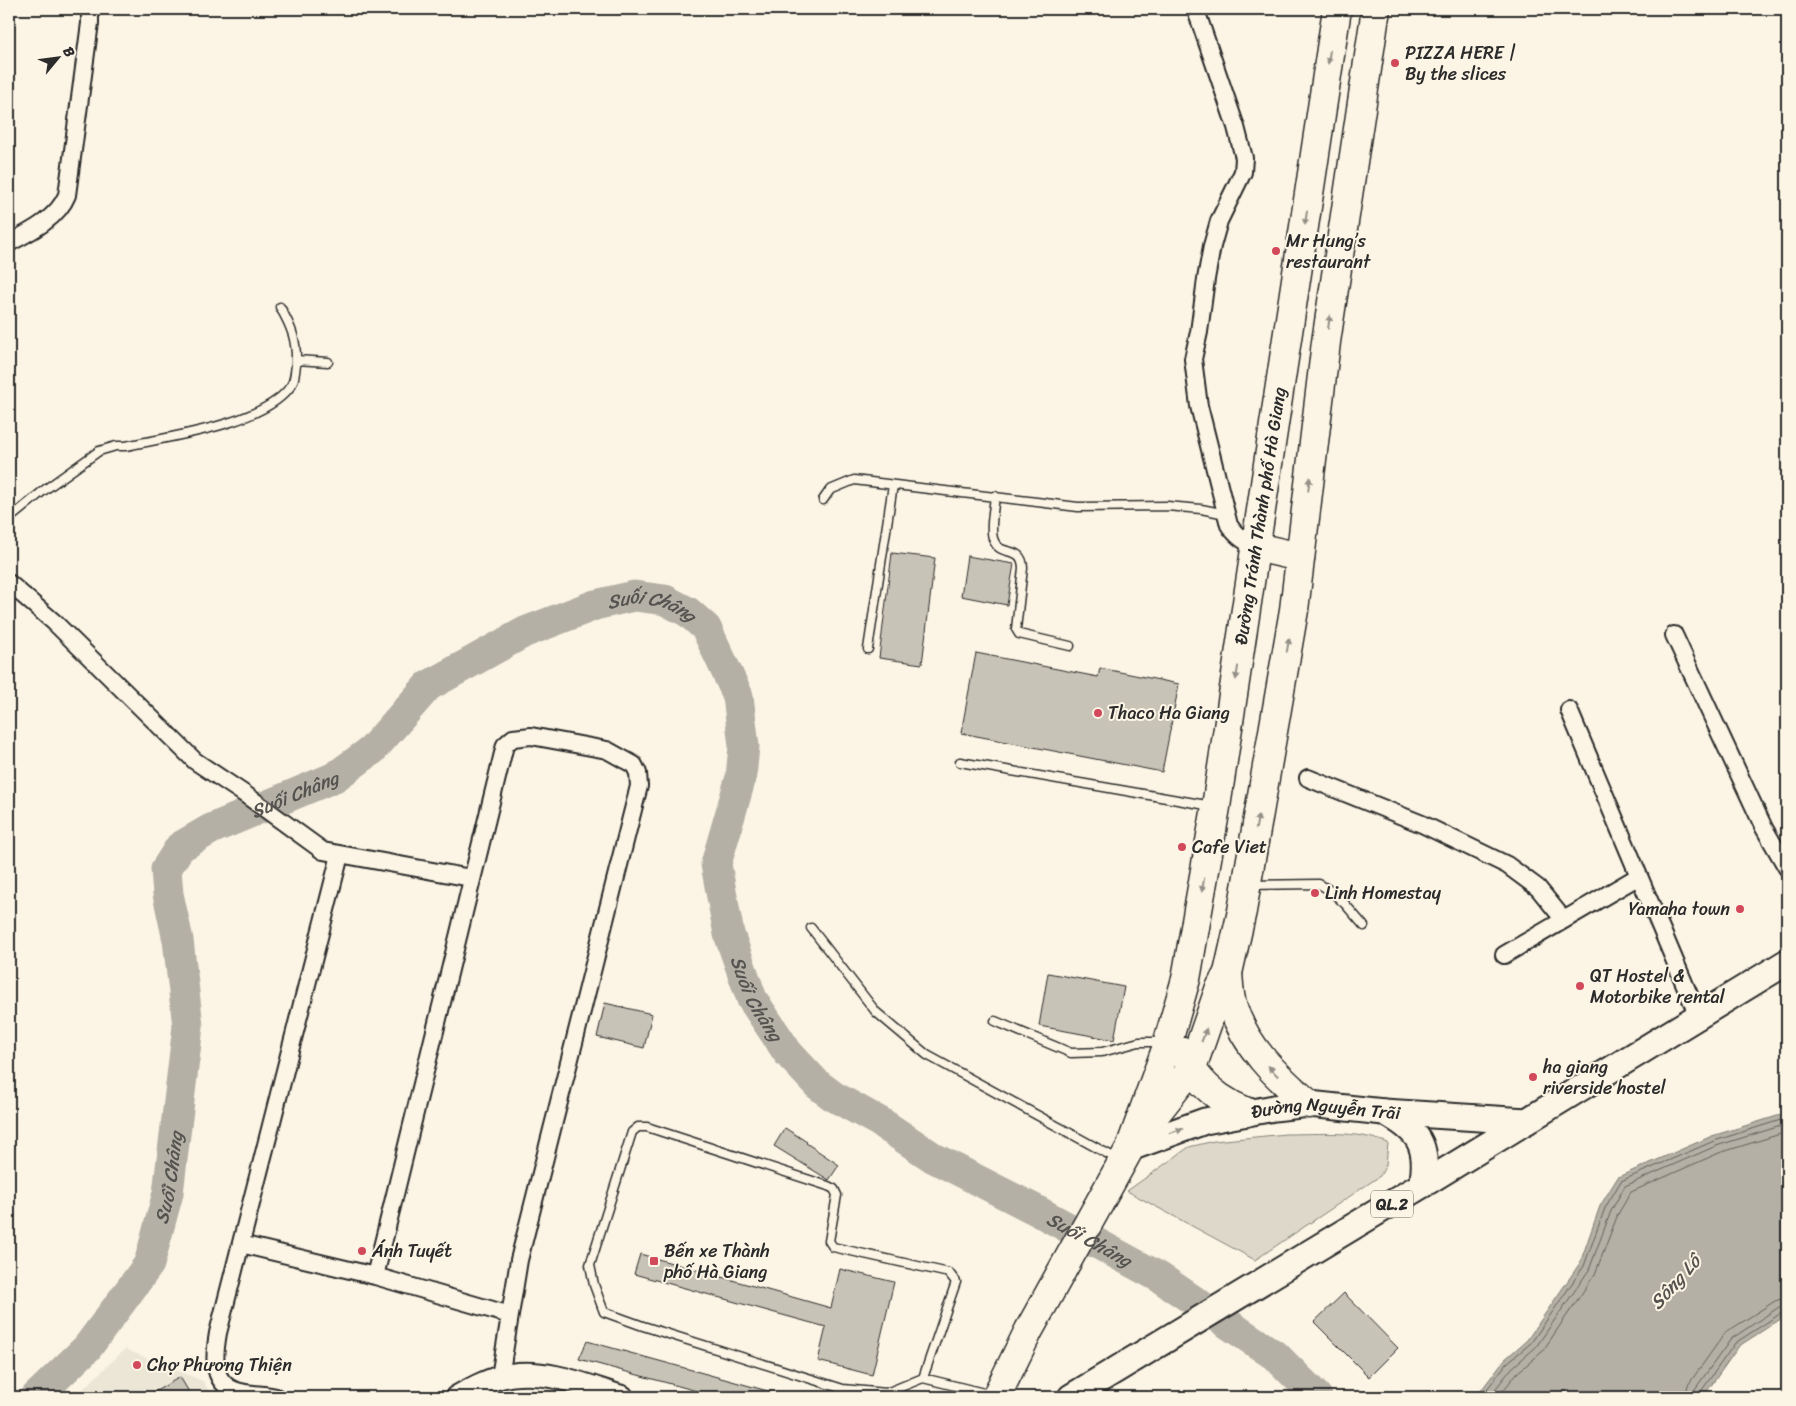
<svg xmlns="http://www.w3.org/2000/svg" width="1796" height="1406" viewBox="0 0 1796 1406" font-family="Sriracha,sans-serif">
	<rect width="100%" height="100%" fill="#fcf5e5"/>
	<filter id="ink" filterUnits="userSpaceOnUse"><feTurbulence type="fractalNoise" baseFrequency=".02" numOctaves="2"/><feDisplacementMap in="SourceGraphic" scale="10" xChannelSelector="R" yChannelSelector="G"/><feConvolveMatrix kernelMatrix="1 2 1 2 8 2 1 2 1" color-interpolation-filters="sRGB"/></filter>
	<g filter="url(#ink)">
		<path fill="#ece6d7" d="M 125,1349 L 203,1381 L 213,1397 L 75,1397 Z"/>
		<path fill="#ded8ca" stroke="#84827a" d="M 1286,1134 C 1320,1134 1356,1130 1388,1143 L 1386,1165 L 1380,1176 L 1255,1260 L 1127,1191 L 1189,1147 L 1214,1141 Z"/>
		<path fill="#b4b0a5" stroke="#7d7b74" d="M 1787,1113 L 1787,1315 L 1739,1346 L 1703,1397 L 1476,1397 L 1504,1360 L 1527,1340 L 1580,1263 L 1600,1206 L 1618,1177 L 1712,1136 Z"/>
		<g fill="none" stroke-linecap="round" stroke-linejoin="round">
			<path stroke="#62605c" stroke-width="1" d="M 1481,1397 L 1507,1363 L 1531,1343 L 1584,1266 L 1605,1208 L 1621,1181 L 1714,1141 L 1787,1118
				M 1489,1397 L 1512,1368 L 1536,1347 L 1589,1270 L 1611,1211 L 1625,1186 L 1716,1146 L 1787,1124
				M 1498,1397 L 1517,1373 L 1542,1352 L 1595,1274 L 1618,1214 L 1631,1192 L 1719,1153 L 1787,1132
				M 1685,1397 L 1688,1385 L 1725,1333 L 1775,1301 L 1787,1297
				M 1693,1397 L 1695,1389 L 1731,1339 L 1779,1307 L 1787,1305
				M 1699,1397 L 1700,1393 L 1735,1343 L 1783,1312 L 1787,1311"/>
			<path stroke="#b4b0a5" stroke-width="31" id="s1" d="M 36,1397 L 87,1348 L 149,1264 L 168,1193 L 188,1026 L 178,940 L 168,894 L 166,869 L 180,847 L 211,829 L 335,777 L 372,750 L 428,686 L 525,632 L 595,605 L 634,596 L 665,600 L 688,612 L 706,628 L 738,696 L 744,746 L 741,777 L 716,864 L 720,886 L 729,934 L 752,999 L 788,1053 L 817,1084 L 833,1096 L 880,1122 L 934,1158 L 1034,1209 L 1159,1277 L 1277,1357 L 1317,1397"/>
		</g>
		<path fill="#c8c3b7" stroke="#2b2b2b" d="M 892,553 L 935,558 L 922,664 L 879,658 Z
			M 967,556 L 1014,564 L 1007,605 L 961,596 Z
			M 976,653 L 1098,677 L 1100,668 L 1179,684 L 1162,772 L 961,733 Z
			M 1048,973 L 1124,987 L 1114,1040 L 1039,1026 Z
			M 605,1003 L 652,1014 L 644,1048 L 597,1037 Z
			M 785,1128 L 807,1142 L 806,1143 L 839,1165 L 829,1180 L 774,1146 Z
			M 640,1254 L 831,1308 L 840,1269 L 894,1282 L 872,1375 L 818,1361 L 826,1327 L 634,1274 Z
			M 1344,1293 L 1398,1348 L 1369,1377 L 1314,1322 Z
			M 587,1341 L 775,1393 L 774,1397 L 719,1397 L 579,1359 Z
			M 180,1377 L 192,1397 L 146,1397 Z"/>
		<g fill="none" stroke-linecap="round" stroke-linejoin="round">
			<defs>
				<path id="lane" d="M 296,360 L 328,362
					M 995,496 C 994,508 989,531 994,541 C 1001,558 1022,544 1023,568 L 1016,629 L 1019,634 L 1070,646
					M 823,500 L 830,490 L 854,480 L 1078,507 L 1167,506 L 1201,509 L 1226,514
					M 9,519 L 43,491 L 99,451 L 116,446 L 126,446 C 168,437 268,424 292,384 C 295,378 295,371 296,365 C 297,341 292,328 280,307
					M 868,649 L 893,485
					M 960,762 L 1212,806
					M 1251,885 L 1319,884 L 1331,891 L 1345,904 L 1364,926
					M 811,928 L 876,1012 L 927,1055 L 1119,1160
					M 995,1021 L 1071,1053 L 1102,1052 L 1139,1042 L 1163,1042
					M 923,1378 L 956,1282 L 949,1273 L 833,1247 L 829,1241 L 837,1195 L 834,1189 L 828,1186 L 647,1127 L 638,1127 L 632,1132 L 590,1265 L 594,1285 L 604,1312 L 643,1326 L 843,1389 L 886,1393 L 923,1378 L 992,1395"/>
				<path id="street" d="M 1195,9 L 1199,19 L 1236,127 L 1244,158 L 1243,172 L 1219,221 L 1212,246 L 1206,279 L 1199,332 L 1193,359 L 1199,406 L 1229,525 C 1236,536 1244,541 1256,547
					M 9,243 C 30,232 58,218 67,195 L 90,23 L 90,9
					M 9,583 L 54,622 L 195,761 L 246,795 L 323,851 L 471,878
					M 1674,635 L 1764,828 L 1787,868
					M 1569,710 L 1698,1016
					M 1308,778 L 1422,824 L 1507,865 L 1538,888 L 1564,920
					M 1504,955 L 1639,876
					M 241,1244 L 375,1276 L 510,1315
					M 375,1276 L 505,745 L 513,738 L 531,736 L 607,750 L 634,765 L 638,773 L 639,786 L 519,1260 L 500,1377
					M 276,1397 C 264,1394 253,1395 241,1392 C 210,1386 214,1356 218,1333 L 340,855"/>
				<path id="secondary" d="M 457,1397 C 473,1388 491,1378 510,1375 C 548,1369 586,1386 622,1397"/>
				<g id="primary">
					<path d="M 1384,1112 C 1418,1130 1430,1145 1422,1185"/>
					<path id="s2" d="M 1130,1148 L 1205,1121 L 1274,1108 L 1309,1104 L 1384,1112 L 1527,1121"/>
					<path d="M 1071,1397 L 1422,1185 L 1787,962"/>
				</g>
				<g id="highway">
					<path d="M 1256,547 L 1300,557"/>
					<path d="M 1228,973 C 1229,983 1229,994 1232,1004 C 1244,1046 1277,1077 1309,1104"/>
					<path d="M 1184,1052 C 1188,1059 1191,1069 1197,1076 C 1209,1092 1229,1105 1247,1112"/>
					<path d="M 1147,1125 L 1192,1068 L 1219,990 L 1228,973 L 1242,911 L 1294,610 L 1326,342 L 1376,9"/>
					<path id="s3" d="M 996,1397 L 1029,1330 L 1130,1148 L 1165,1052 L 1186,979 L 1216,807 L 1337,9"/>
				</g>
			</defs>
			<use href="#lane" stroke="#2b2b2b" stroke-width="11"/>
			<use href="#street" stroke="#2b2b2b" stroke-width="20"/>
			<use href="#secondary" stroke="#2b2b2b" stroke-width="26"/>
			<use href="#primary" stroke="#2b2b2b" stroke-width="29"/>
			<use href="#highway" stroke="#2b2b2b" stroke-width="31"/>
			<use href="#lane" stroke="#fcf5e5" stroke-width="8"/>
			<use href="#street" stroke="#fcf5e5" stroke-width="16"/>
			<use href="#secondary" stroke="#fcf5e5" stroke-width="22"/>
			<use href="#primary" stroke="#fcf5e5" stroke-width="25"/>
			<use href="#highway" stroke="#fcf5e5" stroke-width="28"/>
		</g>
		<defs><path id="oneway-solid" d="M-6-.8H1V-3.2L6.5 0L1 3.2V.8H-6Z" transform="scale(1.25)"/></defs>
		<g fill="#949088">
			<use href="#oneway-solid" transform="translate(1329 57) rotate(98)"/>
			<use href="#oneway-solid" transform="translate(1306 218) rotate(98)"/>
			<use href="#oneway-solid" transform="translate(1329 322) rotate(-82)"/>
			<use href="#oneway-solid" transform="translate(1309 484) rotate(-83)"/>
			<use href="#oneway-solid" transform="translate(1288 645) rotate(-80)"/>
			<use href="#oneway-solid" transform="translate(1237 673) rotate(99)"/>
			<use href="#oneway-solid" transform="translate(1257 822) rotate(-80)"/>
			<use href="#oneway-solid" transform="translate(1203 885) rotate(100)"/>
			<use href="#oneway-solid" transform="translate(1204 1035) rotate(-70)"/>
			<use href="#oneway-solid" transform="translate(1273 1071) rotate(-133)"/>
			<use href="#oneway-solid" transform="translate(1176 1131) rotate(-18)"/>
		</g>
	</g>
	<g fill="#d1495b" stroke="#fcf5e5" stroke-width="2">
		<circle cx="1395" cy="63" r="5"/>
		<circle cx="1276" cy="251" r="5"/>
		<circle cx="1098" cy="713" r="5"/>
		<circle cx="1182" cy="847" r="5"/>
		<circle cx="1315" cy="893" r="5"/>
		<circle cx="1740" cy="909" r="5"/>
		<circle cx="1580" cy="986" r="5"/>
		<circle cx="1533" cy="1077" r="5"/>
		<circle cx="362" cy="1251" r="5"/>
		<rect x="649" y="1256" width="10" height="10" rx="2.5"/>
		<circle cx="137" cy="1365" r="5"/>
	</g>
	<g text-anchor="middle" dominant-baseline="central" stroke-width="4" stroke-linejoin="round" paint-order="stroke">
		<rect fill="#fcf5e5" stroke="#6a6863" stroke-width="1" x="1371" y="1190.5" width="42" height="27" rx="4"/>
		<g font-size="16" font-weight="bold" fill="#2b2b2b">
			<text x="1392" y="1204">QL.2</text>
		</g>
		<g font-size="18" fill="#2b2b2b" stroke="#fcf5e5" text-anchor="start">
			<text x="1405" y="53">PIZZA HERE |<tspan x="1405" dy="21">By the slices</tspan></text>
			<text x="1286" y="241">Mr Hung’s<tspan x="1286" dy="21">restaurant</tspan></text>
			<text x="1108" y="713">Thaco Ha Giang</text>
			<text x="1192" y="847">Cafe Viet</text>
			<text x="1325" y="893">Linh Homestay</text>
			<text x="1730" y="909" text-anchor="end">Yamaha town</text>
			<text x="1590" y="976">QT Hostel &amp;<tspan x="1590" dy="21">Motorbike rental</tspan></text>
			<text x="1543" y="1067">ha giang<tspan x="1543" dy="21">riverside hostel</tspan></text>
			<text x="372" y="1251">Ánh Tuyết</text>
			<text x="664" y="1251">Bến xe Thành<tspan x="664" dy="21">phố Hà Giang</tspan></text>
			<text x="147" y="1365">Chợ Phương Thiện</text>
		</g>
		<g font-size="18" fill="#2b2b2b" stroke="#fcf5e5">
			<text stroke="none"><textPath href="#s3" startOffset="930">Đường Tránh Thành phố Hà Giang</textPath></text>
			<text stroke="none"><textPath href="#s2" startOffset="202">Đường Nguyễn Trãi</textPath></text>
		</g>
		<g font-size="19" font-style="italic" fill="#545350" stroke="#fcf5e5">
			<text stroke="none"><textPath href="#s1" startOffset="1148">Suối Châng</textPath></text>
			<text stroke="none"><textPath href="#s1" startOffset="728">Suối Châng</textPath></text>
			<text stroke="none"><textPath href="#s1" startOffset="1599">Suối Châng</textPath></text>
			<text stroke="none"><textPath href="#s1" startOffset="264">Suối Châng</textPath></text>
			<text stroke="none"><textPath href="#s1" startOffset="2019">Suối Châng</textPath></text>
			<text transform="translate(1675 1282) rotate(-48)">Sông Lô</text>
		</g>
	</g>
	<rect width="1796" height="1406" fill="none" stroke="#fcf5e5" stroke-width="30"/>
	<rect x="15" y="15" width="1766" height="1376" fill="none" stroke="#2b2b2b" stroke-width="2" filter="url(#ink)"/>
	<g transform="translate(58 58) rotate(61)" stroke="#fcf5e5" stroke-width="4" paint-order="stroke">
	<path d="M0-4L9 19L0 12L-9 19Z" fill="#2b2b2b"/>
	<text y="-8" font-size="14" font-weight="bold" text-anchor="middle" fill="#2b2b2b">B</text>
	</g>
</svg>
